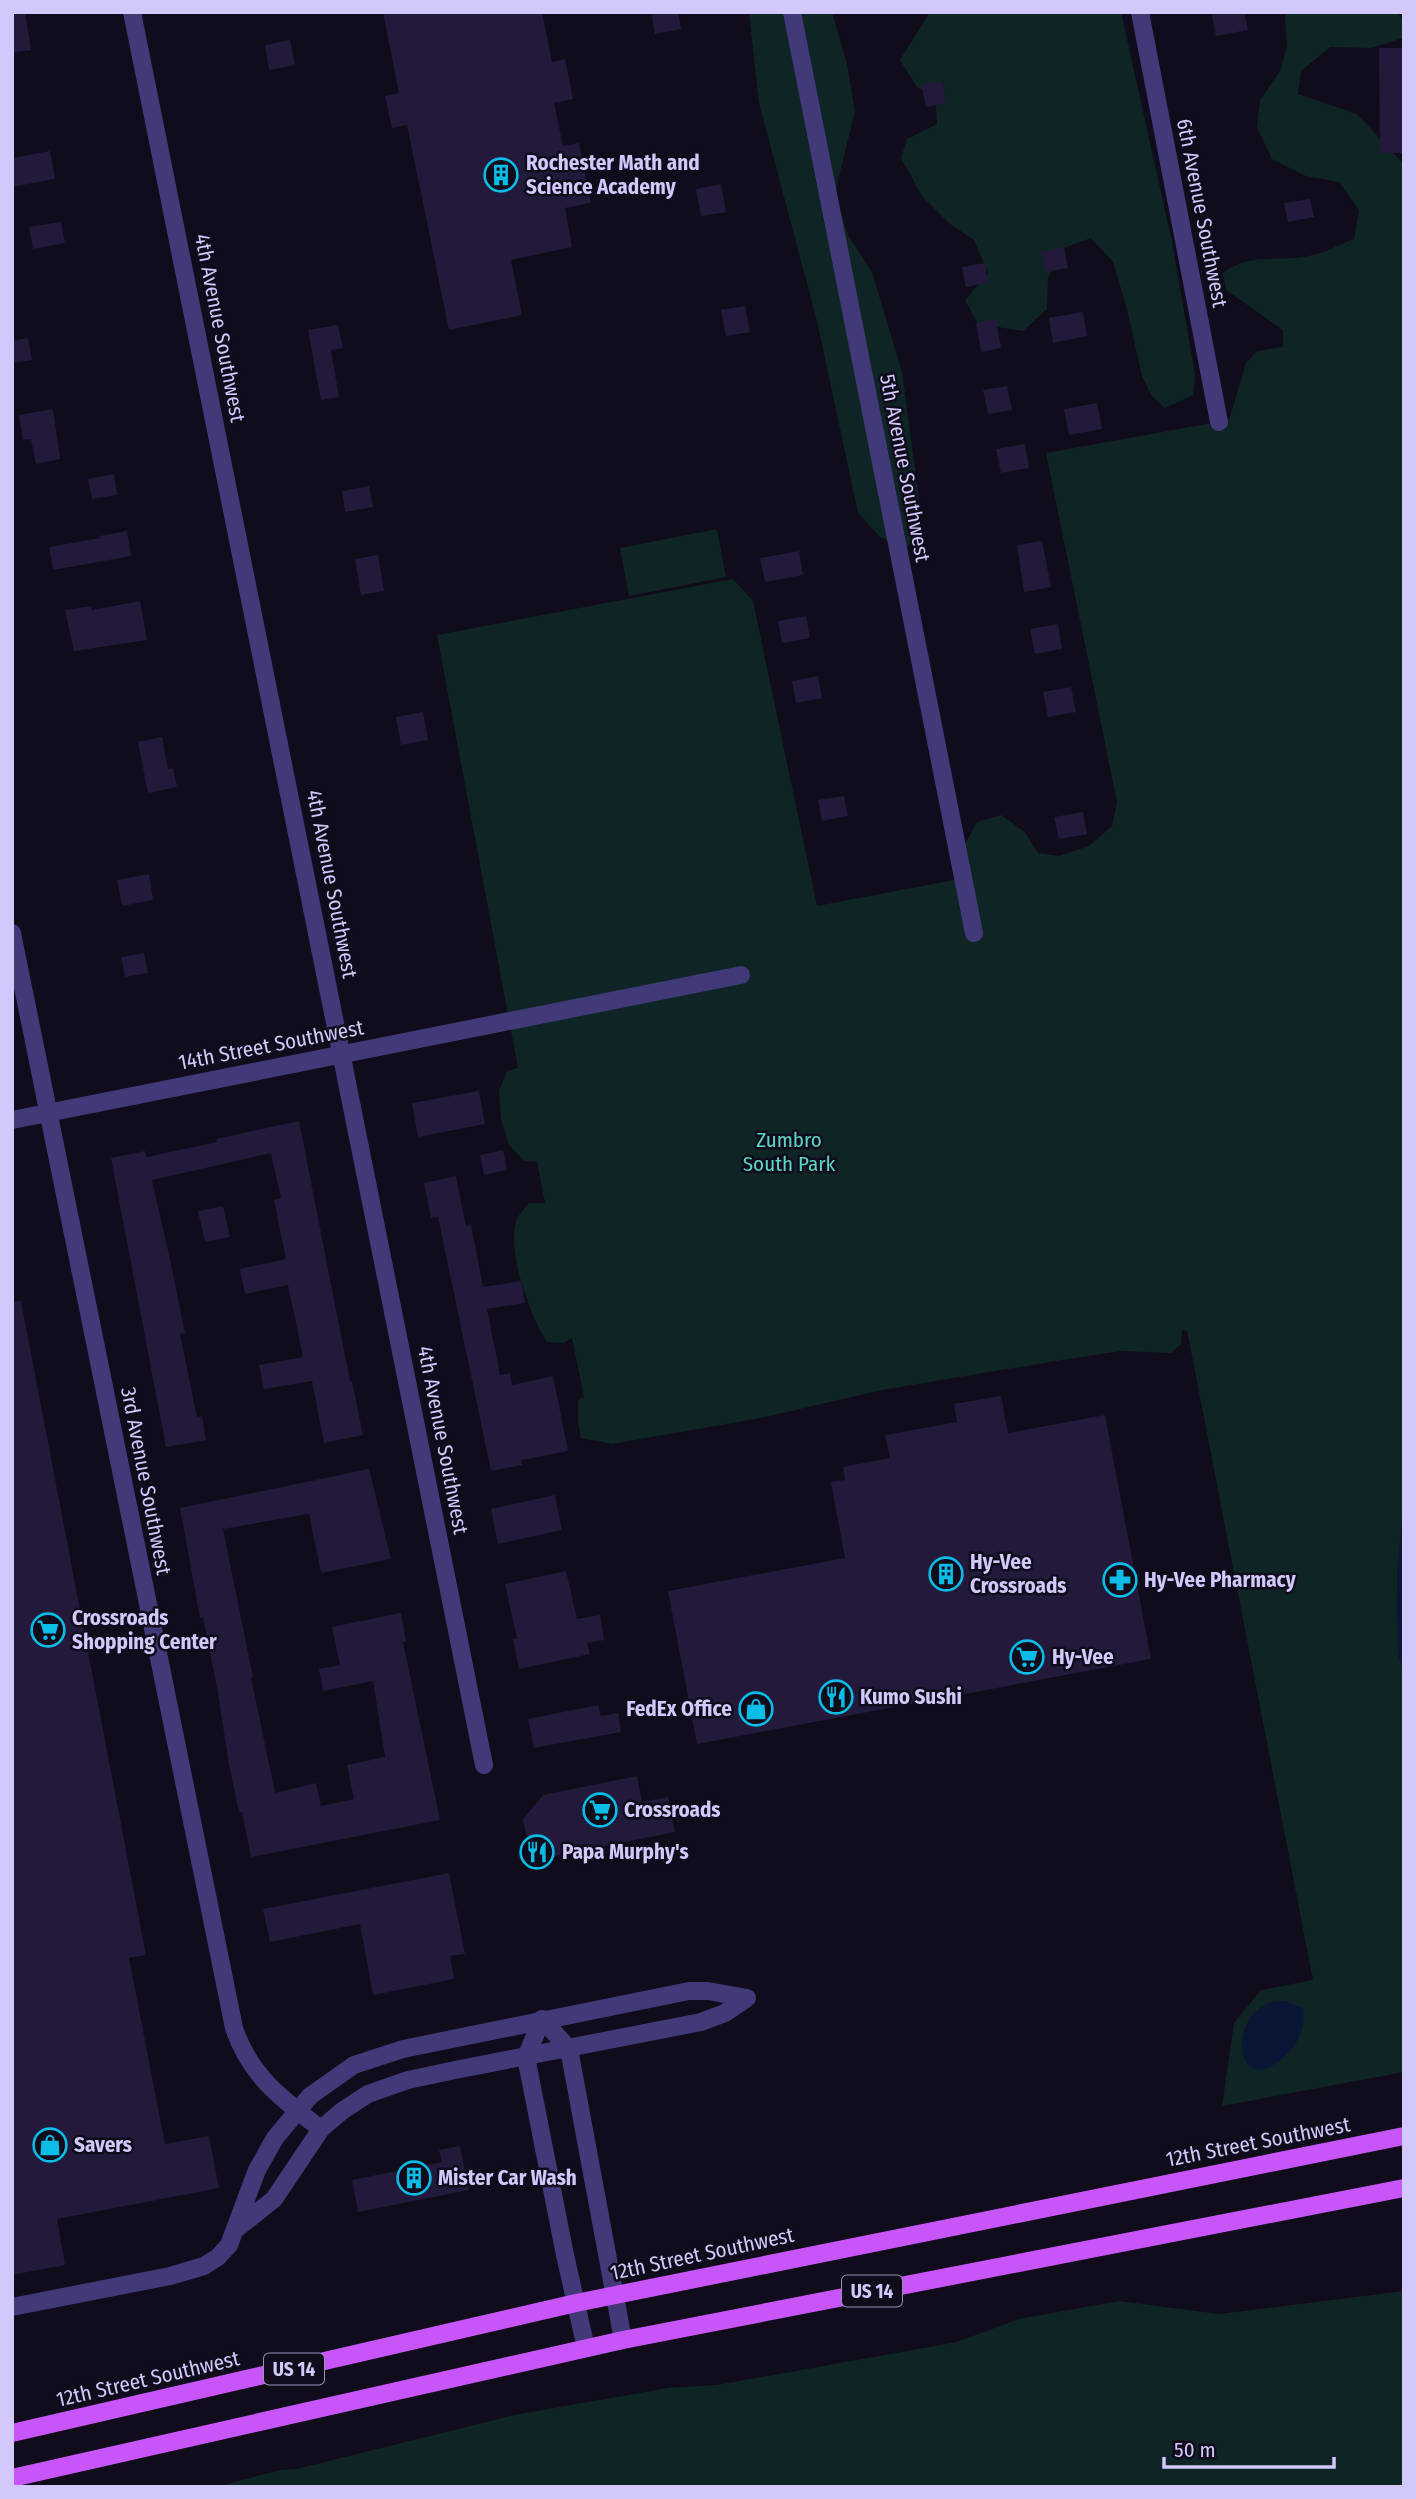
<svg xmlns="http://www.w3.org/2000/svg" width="1416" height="2499" viewBox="0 0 1416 2499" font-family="'Fira Sans Condensed',sans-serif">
	<rect width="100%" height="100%" fill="#100c1b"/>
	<path fill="#0f2425" d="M 749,12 L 832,12 L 847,64 L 855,111 L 835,193 L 848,235 L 872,272 L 902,372 L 923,528 L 907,548 L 880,537 L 858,513 L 817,321 L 759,103 Z
		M 930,12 L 1121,12 L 1172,242 L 1195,375 L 1193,395 L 1165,408 L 1151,395 L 1142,376 L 1127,309 L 1113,262 L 1091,238 L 1064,248 L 1048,278 L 1047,309 L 1023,331 L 978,324 L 965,300 L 988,273 L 974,240 L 950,224 L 922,196 L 901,158 L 907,139 L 937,124 L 935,96 L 917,87 L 900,60 Z
		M 1285,12 L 1397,12 L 1402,18 L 1403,38 L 1371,48 L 1330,47 L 1301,71 L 1298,94 L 1357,114 L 1403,163 L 1404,2072 L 1222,2106 L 1234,2023 L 1261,1990 L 1313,1980 L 1187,1330 L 1182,1331 L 1181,1344 L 1171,1353 L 1121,1351 L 1062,1360 L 882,1390 L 761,1418 L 612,1444 L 581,1438 L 578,1422 L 578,1400 L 584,1397 L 572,1338 L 564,1343 L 547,1342 C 530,1315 507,1253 516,1221 C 518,1215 525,1208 529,1203 L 545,1203 L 537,1162 L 524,1161 L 509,1145 L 501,1119 L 499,1091 L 507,1071 L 518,1068 L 437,635 L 733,579 L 753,601 L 817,906 L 970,877 L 964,846 L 977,822 L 1001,815 L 1025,832 L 1038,853 L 1059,856 L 1089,846 L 1112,826 L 1117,802 L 1046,453 L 1229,420 L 1246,363 L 1257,351 L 1283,347 L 1283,330 L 1226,290 L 1223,273 C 1253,250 1281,264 1313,255 C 1327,252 1340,244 1354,239 L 1359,210 L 1339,182 L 1306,176 L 1272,159 L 1257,127 L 1260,100 L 1280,71 L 1287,47 Z
		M 717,529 L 726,577 L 629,596 L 620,548 Z
		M 1404,2291 L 1404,2487 L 215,2487 L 281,2470 L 297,2469 L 514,2415 L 668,2388 L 717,2385 L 957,2342 L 1019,2319 L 1119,2301 L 1219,2314 Z"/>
	<path fill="#0a1636" d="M 1404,1497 L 1404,1672 L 1398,1656 L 1397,1573 Z
		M 1285,2001 L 1303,2008 C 1306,2023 1300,2041 1289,2052 C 1237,2106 1225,2019 1269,2003 C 1274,2001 1280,2001 1285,2001 Z"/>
	<path fill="#23193b" d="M 12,12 L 25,12 L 31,50 L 12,53 Z
		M 383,12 L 542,12 L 552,62 L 565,59 L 573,99 L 554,103 L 563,146 L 579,143 L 591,203 L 565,208 L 572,247 L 511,260 L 522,315 L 449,330 L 407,125 L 392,128 L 385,96 L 399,93 Z
		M 651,12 L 678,12 L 681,29 L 655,34 Z
		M 1211,12 L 1244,12 L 1248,30 L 1216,36 Z
		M 290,40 L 295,65 L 269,70 L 265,45 Z
		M 1379,48 L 1404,48 L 1404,153 L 1380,153 Z
		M 942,81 L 946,103 L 926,107 L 921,84 Z
		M 50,151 L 55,179 L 12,187 L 12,158 Z
		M 721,184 L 726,212 L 701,216 L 696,189 Z
		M 1310,199 L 1314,217 L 1288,222 L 1284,203 Z
		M 61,222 L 65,243 L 33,249 L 29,227 Z
		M 1064,247 L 1068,268 L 1045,272 L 1041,252 Z
		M 985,263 L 988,283 L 966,287 L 962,267 Z
		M 745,306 L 750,332 L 726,336 L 721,310 Z
		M 1083,312 L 1087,336 L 1053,343 L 1049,318 Z
		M 996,319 L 1001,348 L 981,352 L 976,323 Z
		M 338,325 L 343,348 L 331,350 L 339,397 L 321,400 L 308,330 Z
		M 28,338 L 32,360 L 12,363 L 12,341 Z
		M 1007,386 L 1012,410 L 988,414 L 983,390 Z
		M 1097,403 L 1102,429 L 1069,435 L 1064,409 Z
		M 53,409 L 60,459 L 36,464 L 31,439 L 23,440 L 19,415 Z
		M 1025,444 L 1029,468 L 1001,473 L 996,449 Z
		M 114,474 L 117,495 L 92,499 L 88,479 Z
		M 369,486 L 373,507 L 345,512 L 342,491 Z
		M 127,531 L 131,556 L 53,570 L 49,547 L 101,538 L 100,536 Z
		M 1042,541 L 1051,587 L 1024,592 L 1017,545 Z
		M 799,551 L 803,575 L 765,582 L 760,558 Z
		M 378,555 L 384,591 L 361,595 L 355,559 Z
		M 140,601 L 147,640 L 74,651 L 65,610 L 91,606 L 92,610 Z
		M 806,616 L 810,638 L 782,643 L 778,621 Z
		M 1058,624 L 1062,649 L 1035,654 L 1030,629 Z
		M 818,676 L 822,698 L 796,703 L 792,681 Z
		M 1071,687 L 1076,712 L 1048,717 L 1043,692 Z
		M 423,712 L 428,740 L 401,745 L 396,717 Z
		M 162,737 L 168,769 L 173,768 L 177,787 L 148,793 L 138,742 Z
		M 844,796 L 848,816 L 822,821 L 818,800 Z
		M 1083,812 L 1087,834 L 1059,839 L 1054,817 Z
		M 149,874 L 153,900 L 122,906 L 117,880 Z
		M 144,953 L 148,973 L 125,977 L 121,957 Z
		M 479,1091 L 485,1124 L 418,1137 L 412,1103 Z
		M 299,1121 L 350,1381 L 352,1381 L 363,1435 L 324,1443 L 312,1381 L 264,1389 L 259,1365 L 303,1357 L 288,1285 L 245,1294 L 240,1269 L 286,1259 L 274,1200 L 281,1198 L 271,1153 L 152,1180 L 173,1273 L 185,1333 L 180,1334 L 197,1417 L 202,1416 L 206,1440 L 166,1447 L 111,1158 L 145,1151 L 147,1157 L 217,1142 L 216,1139 Z
		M 503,1150 L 507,1170 L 484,1175 L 480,1155 Z
		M 456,1176 L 466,1226 L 471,1225 L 483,1287 L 521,1281 L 525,1303 L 487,1309 L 500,1375 L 510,1373 L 512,1385 L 553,1376 L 568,1451 L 521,1460 L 522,1465 L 491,1471 L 438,1217 L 431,1218 L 424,1183 Z
		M 223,1206 L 230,1237 L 205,1242 L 198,1211 Z
		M 21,1301 L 146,1955 L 129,1958 L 165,2144 L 209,2136 L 219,2188 L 57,2219 L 65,2265 L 12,2275 L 12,1302 Z
		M 1001,1396 L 1008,1433 L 1105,1415 L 1151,1659 L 697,1744 L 668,1591 L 845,1558 L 831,1482 L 845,1480 L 843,1467 L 890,1458 L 885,1435 L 957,1422 L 954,1404 Z
		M 369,1469 L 391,1559 L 321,1573 L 309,1514 L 223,1529 L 253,1677 L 251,1677 L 275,1793 L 316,1783 L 321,1806 L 354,1799 L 347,1765 L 385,1757 L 373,1681 L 323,1691 L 319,1669 L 340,1665 L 332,1627 L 401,1613 L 406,1641 L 403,1642 L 440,1820 L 251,1857 L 242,1812 L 239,1812 L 229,1765 L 218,1693 L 203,1617 L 200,1618 L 180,1508 Z
		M 555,1495 L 562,1530 L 498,1544 L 491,1509 Z
		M 566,1571 L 577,1619 L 600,1615 L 604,1640 L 587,1643 L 590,1654 L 519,1669 L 513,1639 L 517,1639 L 505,1584 Z
		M 598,1705 L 601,1716 L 618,1713 L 621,1732 L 534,1748 L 528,1719 Z
		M 637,1776 L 642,1802 L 668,1797 L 675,1832 L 531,1861 L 523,1819 L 543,1795 Z
		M 449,1873 L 465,1954 L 450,1956 L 454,1979 L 373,1995 L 360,1924 L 270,1942 L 263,1909 Z
		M 460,2146 L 469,2190 L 358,2212 L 352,2180 L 442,2162 L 439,2150 Z"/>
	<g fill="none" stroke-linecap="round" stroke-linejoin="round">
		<path stroke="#413978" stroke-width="18" d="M 132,12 L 484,1765
			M 792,12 L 974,933
			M 1140,12 L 1219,422
			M 12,933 L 234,2028 C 250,2076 282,2099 321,2129
			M 12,1120 L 741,975
			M 542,2019 L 526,2057 L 565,2255 L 586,2348
			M 542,2019 L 569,2049 L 623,2340
			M 235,2230 L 274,2199 L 321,2129 L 342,2111 L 368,2094 L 408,2080 L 455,2070 L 701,2022 L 725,2013 L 747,1998
			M 12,2307 L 170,2276 L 204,2266 L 218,2257 L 229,2245 L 257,2170 L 275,2138 L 310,2096 L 354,2065 L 403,2049 L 689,1991 L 708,1991 L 747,1998"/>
		<path stroke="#c855f7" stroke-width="18" d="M 12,2433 L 576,2303 L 1404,2136
			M 12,2478 L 623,2340 L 1404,2188"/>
	</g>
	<defs>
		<symbol id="building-ring" viewBox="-11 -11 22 22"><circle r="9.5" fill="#100c1b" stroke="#0bbde6" stroke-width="1.5"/><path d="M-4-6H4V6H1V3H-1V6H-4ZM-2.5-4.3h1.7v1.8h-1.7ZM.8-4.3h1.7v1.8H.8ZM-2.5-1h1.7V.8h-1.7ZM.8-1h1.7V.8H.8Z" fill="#0bbde6"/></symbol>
		<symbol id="pharmacy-ring" viewBox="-11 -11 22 22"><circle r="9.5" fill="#100c1b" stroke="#0bbde6" stroke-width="1.5"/><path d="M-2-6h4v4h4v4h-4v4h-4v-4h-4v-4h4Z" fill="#0bbde6"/></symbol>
		<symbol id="supermarket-ring" viewBox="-11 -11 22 22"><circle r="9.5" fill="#100c1b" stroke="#0bbde6" stroke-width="1.5"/><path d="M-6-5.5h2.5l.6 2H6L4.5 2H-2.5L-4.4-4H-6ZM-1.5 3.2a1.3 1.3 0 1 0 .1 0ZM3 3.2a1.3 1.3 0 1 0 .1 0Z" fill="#0bbde6"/></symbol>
		<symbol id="restaurant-ring" viewBox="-11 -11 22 22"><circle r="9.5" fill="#100c1b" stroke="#0bbde6" stroke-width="1.5"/><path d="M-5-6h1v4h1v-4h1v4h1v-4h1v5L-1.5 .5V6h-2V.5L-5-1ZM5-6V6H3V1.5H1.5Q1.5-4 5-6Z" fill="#0bbde6"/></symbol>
		<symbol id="shop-ring" viewBox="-11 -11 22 22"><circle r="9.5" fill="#100c1b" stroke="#0bbde6" stroke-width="1.5"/><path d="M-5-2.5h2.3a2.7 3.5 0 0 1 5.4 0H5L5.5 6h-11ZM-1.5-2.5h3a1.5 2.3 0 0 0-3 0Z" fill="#0bbde6"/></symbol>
	</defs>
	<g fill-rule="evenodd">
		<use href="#building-ring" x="482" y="156" width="38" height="38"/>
		<use href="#building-ring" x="927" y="1555" width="38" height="38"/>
		<use href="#pharmacy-ring" x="1101" y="1561" width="38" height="38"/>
		<use href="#supermarket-ring" x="29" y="1611" width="38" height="38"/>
		<use href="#supermarket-ring" x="1008" y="1638" width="38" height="38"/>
		<use href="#restaurant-ring" x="817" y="1678" width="38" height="38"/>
		<use href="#shop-ring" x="737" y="1690" width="38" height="38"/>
		<use href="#supermarket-ring" x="581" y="1791" width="38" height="38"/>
		<use href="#restaurant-ring" x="518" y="1833" width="38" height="38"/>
		<use href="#shop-ring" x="31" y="2126" width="38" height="38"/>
		<use href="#building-ring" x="395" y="2159" width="38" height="38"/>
	</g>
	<g text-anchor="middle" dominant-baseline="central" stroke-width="5" stroke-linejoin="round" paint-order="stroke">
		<g fill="#100c1b" stroke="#9890b8" stroke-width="2">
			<rect x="842" y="2275.5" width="60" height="31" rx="5"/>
			<rect x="264" y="2353.5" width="60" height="31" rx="5"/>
		</g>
		<g font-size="19" font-weight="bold" fill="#d3c8fc">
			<text x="872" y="2291">US 14</text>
			<text x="294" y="2369">US 14</text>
		</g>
		<g font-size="21" font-weight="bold" fill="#d3c8fc" stroke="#100c1b" text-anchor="start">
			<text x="526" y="163">Rochester Math and<tspan x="526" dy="24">Science Academy</tspan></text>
			<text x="970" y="1562">Hy-Vee<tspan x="970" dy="24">Crossroads</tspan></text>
			<text x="1144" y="1580">Hy-Vee Pharmacy</text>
			<text x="72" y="1618">Crossroads<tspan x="72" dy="24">Shopping Center</tspan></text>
			<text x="1052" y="1657">Hy-Vee</text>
			<text x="860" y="1697">Kumo Sushi</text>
			<text x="732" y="1709" text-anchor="end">FedEx Office</text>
			<text x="624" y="1810">Crossroads</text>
			<text x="562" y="1852">Papa Murphy's</text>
			<text x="74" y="2145">Savers</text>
			<text x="438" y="2178">Mister Car Wash</text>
		</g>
		<g font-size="21" fill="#d3c8fc" stroke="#100c1b">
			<text transform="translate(1202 213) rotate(79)">6th Avenue Southwest</text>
			<text transform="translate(220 328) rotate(79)">4th Avenue Southwest</text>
			<text transform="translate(905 468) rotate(79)">5th Avenue Southwest</text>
			<text transform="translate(332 884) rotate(79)">4th Avenue Southwest</text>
			<text transform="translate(271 1045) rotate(-11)">14th Street Southwest</text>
			<text transform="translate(443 1440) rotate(79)">4th Avenue Southwest</text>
			<text transform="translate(146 1481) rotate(79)">3rd Avenue Southwest</text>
			<text transform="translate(1258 2142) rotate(-11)">12th Street Southwest</text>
			<text transform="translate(702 2254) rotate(-12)">12th Street Southwest</text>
			<text transform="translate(148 2379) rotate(-13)">12th Street Southwest</text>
		</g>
		<g font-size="21" fill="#59d8c3" stroke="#100c1b">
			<text x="789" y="1140">Zumbro<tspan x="789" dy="24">South Park</tspan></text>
		</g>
	</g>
	<rect width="1416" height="2499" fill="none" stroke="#d3c8fc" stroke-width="28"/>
	<path d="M1164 2457v10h170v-10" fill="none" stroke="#d3c8fc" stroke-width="3.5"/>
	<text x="1174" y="2457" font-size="21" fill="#d3c8fc" stroke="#100c1b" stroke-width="5" paint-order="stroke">50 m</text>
</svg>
